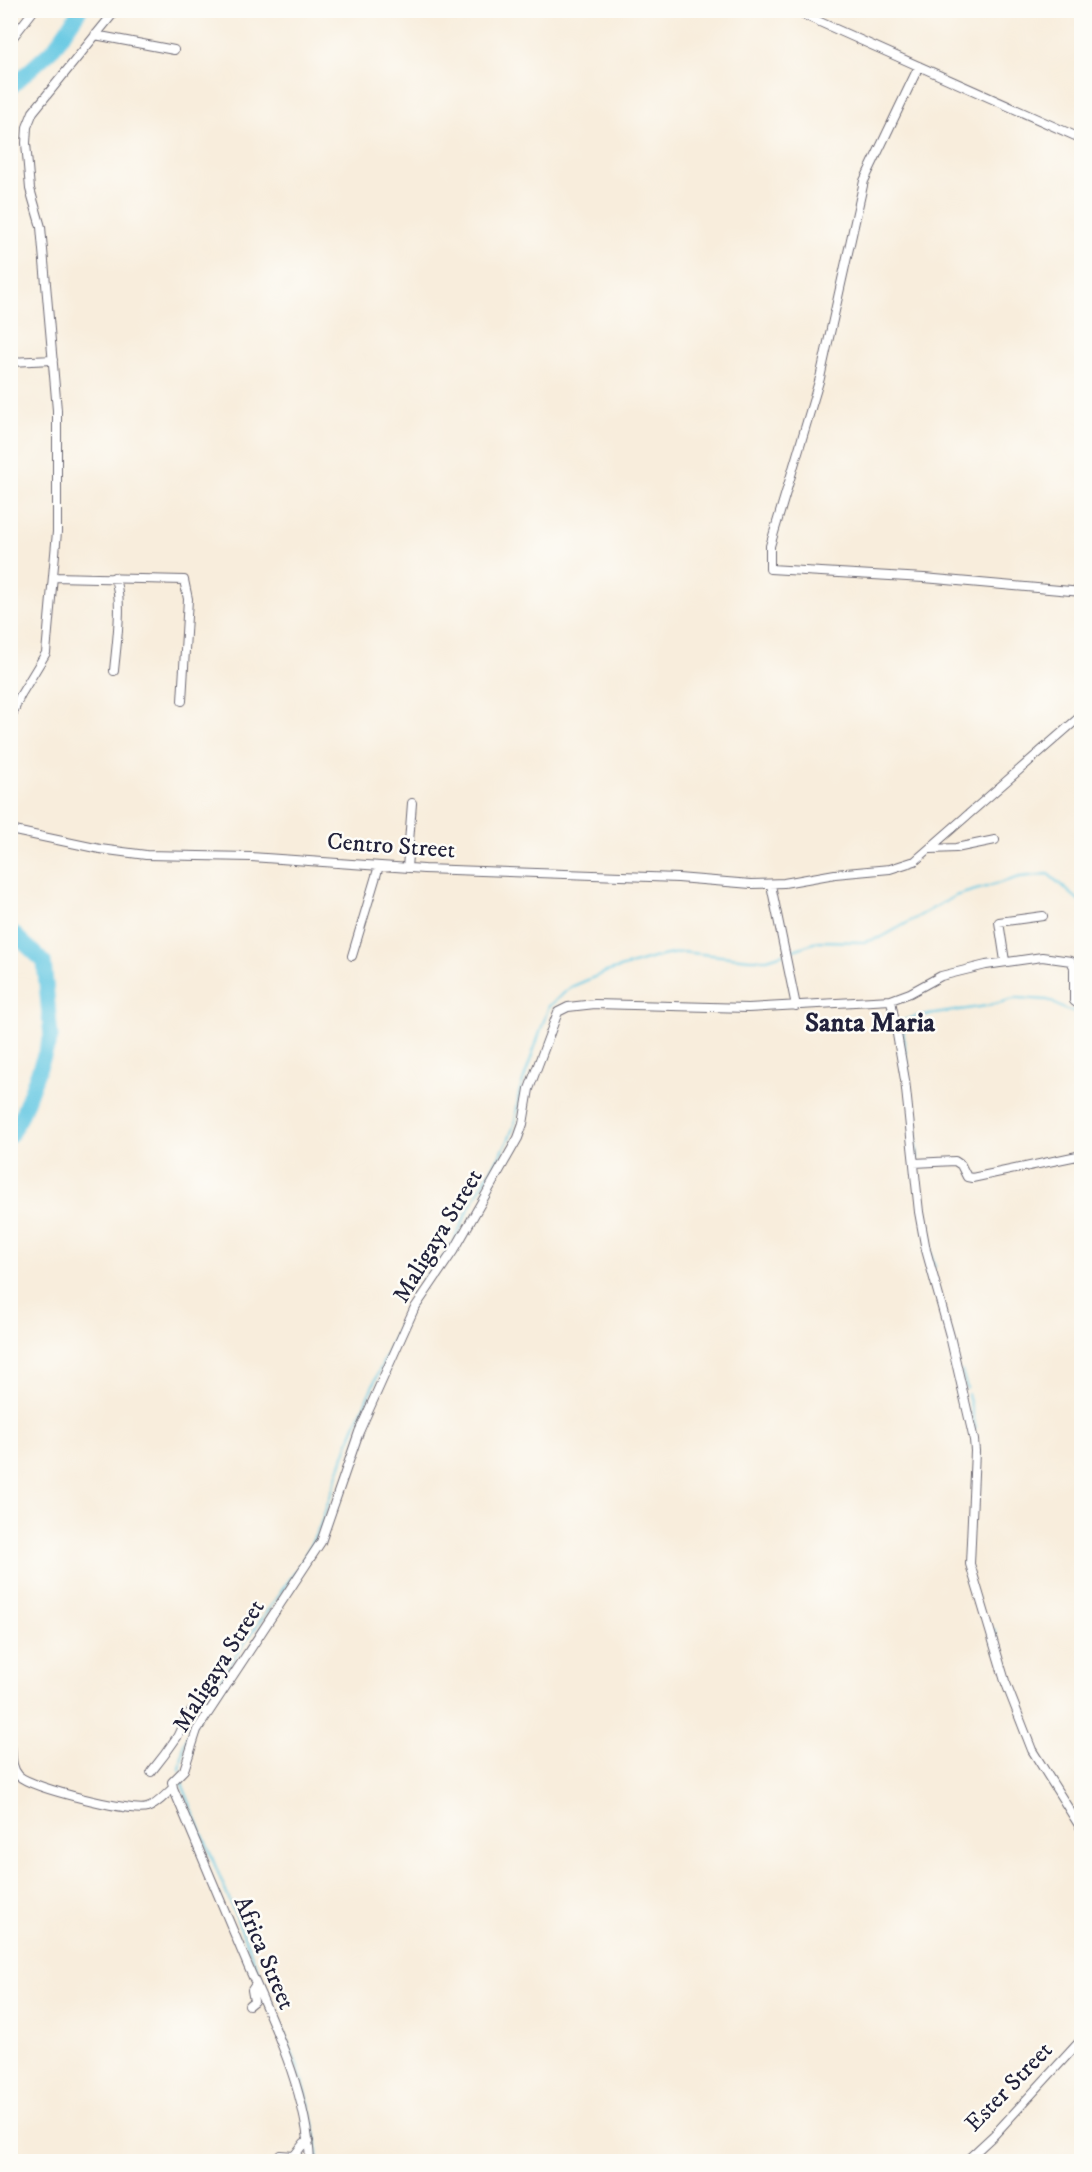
<svg xmlns="http://www.w3.org/2000/svg" width="1092" height="2172" viewBox="0 0 1092 2172" font-family="'IM FELL DW Pica',serif">
	<rect width="100%" height="100%" fill="#fdfcf7"/>
	<filter id="ink" filterUnits="userSpaceOnUse"><feTurbulence type="fractalNoise" baseFrequency=".0167" numOctaves="2"/><feDisplacementMap in="SourceGraphic" scale="12" xChannelSelector="R" yChannelSelector="G"/><feConvolveMatrix kernelMatrix="1 2 1 2 8 2 1 2 1" color-interpolation-filters="sRGB"/></filter>
	<filter id="wash" filterUnits="userSpaceOnUse"><feTurbulence type="fractalNoise" baseFrequency=".008" numOctaves="4" result="noise"/><feDisplacementMap in="SourceGraphic" scale="24" xChannelSelector="R" yChannelSelector="G"/><feGaussianBlur stdDeviation="1.35" result="paint"/><feColorMatrix in="noise" values="0 0 0 0 0 0 0 0 0 0 0 0 0 0 0 0 0 1.4 0 .05"/><feComposite in="paint" operator="in"/></filter>
	<g filter="url(#wash)">
		<rect width="100%" height="100%" fill="#f8eddc"/>
		<g fill="none" stroke-linecap="round" stroke-linejoin="round">
			<path stroke="#64c7e2" stroke-width="2" d="M 788,952 L 819,941 L 864,942 L 882,937 L 955,896 L 1020,877 L 1048,874 L 1082,903
				M 908,1076 L 902,1021 L 915,1017 L 986,1006 L 1018,998 L 1048,1000 L 1066,1010 L 1082,1013
				M 914,1123 L 918,1159
				M 928,1241 L 935,1267
				M 962,1371 L 967,1389
				M 968,1394 L 976,1429
				M 978,1480 L 979,1453
				M 994,1629 L 1014,1693
				M 204,1707 L 230,1664 L 302,1562 L 320,1526 L 353,1430 L 398,1329 L 425,1278 L 443,1258 L 457,1235 L 470,1206 L 507,1143 L 515,1123 L 519,1093 L 549,1006 L 571,987 L 606,972 L 657,957 L 682,952 L 750,959 L 767,959 L 783,954
				M 180,1770 L 184,1743 L 201,1711
				M 180,1779 C 208,1847 235,1915 263,1983 C 284,2035 319,2104 317,2162"/>
			<path stroke="#64c7e2" stroke-width="15" d="M 10,88 L 54,48 L 80,10
				M 10,930 L 44,962 L 51,1037 L 21,1117 L 10,1136"/>
		</g>
	</g>
	<g filter="url(#ink)">
		<g fill="none" stroke-linecap="round" stroke-linejoin="round">
			<defs>
				<path id="minor" d="M 793,10 L 1082,139
					M 95,35 L 174,50
					M 10,41 L 34,10
					M 919,66 L 864,181 L 820,378 L 770,546 L 770,569 L 924,578 L 1082,592
					M 10,362 L 53,360
					M 54,577 L 184,580 L 188,599 L 182,701
					M 114,577 C 124,598 116,647 114,671
					M 10,720 L 20,696 L 46,653 L 57,532 L 57,410 L 41,227 L 30,189 L 26,143 L 27,127 L 33,112 L 116,10
					M 10,830 L 100,849 L 146,855 L 251,857 L 424,869 L 678,878 L 751,884 L 784,883 L 835,874 L 890,869 L 915,861 L 1082,715
					M 931,849 L 956,848 L 995,840
					M 407,868 L 412,803
					M 771,885 L 796,1006
					M 352,956 L 379,866
					M 1005,961 L 999,922 L 1043,916
					M 891,1000 L 905,1080 L 919,1212 L 926,1250 L 950,1336 L 974,1440 L 975,1451 L 970,1564 L 1005,1681 L 1032,1750 L 1082,1830
					M 914,1163 L 955,1161 L 961,1165 L 967,1177 L 972,1178 L 1082,1155
					M 11,1745 C 12,1756 11,1768 19,1776 C 32,1788 132,1813 147,1808 C 156,1806 166,1794 173,1788
					M 151,1772 C 160,1761 169,1749 177,1737 C 183,1726 187,1711 198,1706 L 208,1713
					M 249,2005 L 254,2001 L 252,1990 L 256,1984
					M 280,2155 L 294,2156 L 304,2143 L 309,2141
					M 310,2162 C 307,2093 275,2027 248,1966 C 223,1906 198,1847 173,1788 L 172,1782 L 184,1770 L 197,1730 L 321,1542 L 359,1432 L 414,1309 L 456,1247 L 518,1138 L 523,1124 L 529,1089 L 558,1012 L 568,1007 L 595,1004 L 748,1008 L 891,1000 L 910,993 L 941,976 L 986,965 L 1042,957 L 1071,961 L 1074,967 L 1074,1001 L 1082,1007
					M 965,2162 L 994,2135 L 1082,2039"/>
			</defs>
			<use href="#minor" stroke="#6d6973" stroke-width="10"/>
			<use href="#minor" stroke="#fff" stroke-width="8"/>
		</g>
	</g>
	<g text-anchor="middle" dominant-baseline="central" stroke-width="5" stroke-linejoin="round" paint-order="stroke">
		<g font-size="24" fill="#22223b" stroke="#fdfcf7">
			<text transform="translate(391 846) rotate(4)">Centro Street</text>
			<text transform="translate(438 1236) rotate(-59)">Maligaya Street</text>
			<text transform="translate(219 1666) rotate(-58)">Maligaya Street</text>
			<text transform="translate(264 1953) rotate(67)">Africa Street</text>
			<text transform="translate(1009 2087) rotate(-46)">Ester Street</text>
		</g>
		<g font-size="27" font-weight="bold" fill="#22223b" stroke="#fdfcf7">
			<text x="870" y="1023">Santa Maria</text>
		</g>
	</g>
	<rect width="1092" height="2172" fill="none" stroke="#fdfcf7" stroke-width="36"/>
</svg>
